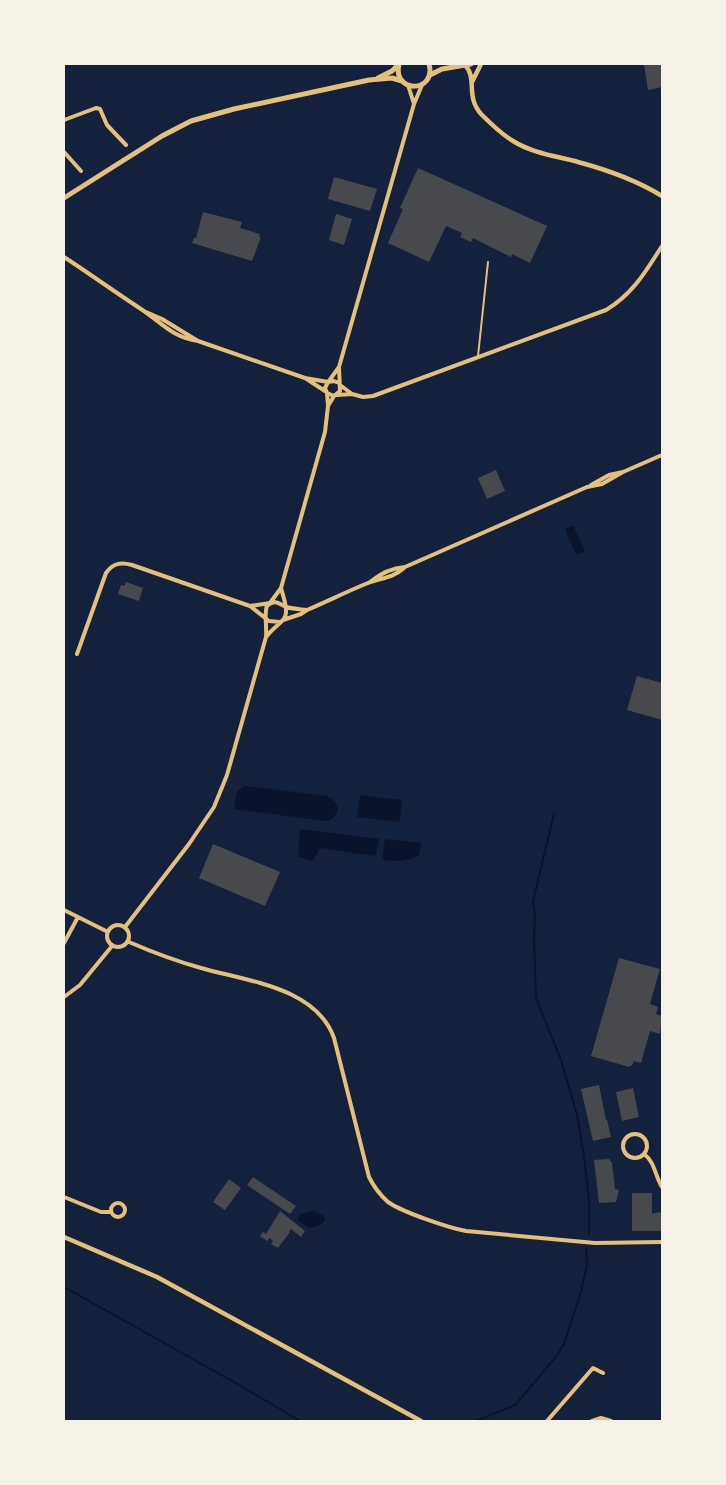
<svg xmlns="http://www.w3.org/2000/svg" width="726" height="1485" viewBox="0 0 726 1485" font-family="'Fira Sans',sans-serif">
	<rect width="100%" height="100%" fill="#14213d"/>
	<path fill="#0b132b" d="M 573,525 L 585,552 L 576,555 L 565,529 Z
		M 245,786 L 327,796 C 335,800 339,804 337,813 L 331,820 L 325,821 L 234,809 L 237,792 Z
		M 360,795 L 402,800 L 400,822 L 357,817 Z
		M 300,829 L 379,839 L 376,854 L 374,856 L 320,848 L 313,861 L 298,857 Z
		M 388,839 L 421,843 L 419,856 C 408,861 396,862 384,860 L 382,857 L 385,840 Z
		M 312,1210 L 324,1216 L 325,1220 L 321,1225 L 309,1228 L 298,1220 L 300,1213 L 307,1213 Z"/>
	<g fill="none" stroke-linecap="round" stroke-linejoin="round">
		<path stroke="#0b132b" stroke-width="2" d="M 554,814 L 533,901 L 535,917 L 534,936 L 536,998 L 561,1060 L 577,1115 L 584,1156 L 589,1201 L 589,1234
			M 64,1287 L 241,1386 L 300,1421
			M 476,1421 L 515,1405 L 556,1357 L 564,1344 L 581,1292 L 587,1265 L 586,1248"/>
	</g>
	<path fill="#48494c" d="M 644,64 L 662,64 L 662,87 L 648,90 Z
		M 418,168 L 547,226 L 530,263 L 512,254 L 511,257 L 473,238 L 471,242 L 460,237 L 462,233 L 446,226 L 429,262 L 388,243 L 403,209 L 400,208 Z
		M 334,177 L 377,189 L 370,211 L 328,199 Z
		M 203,212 L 242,222 L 240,228 L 260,234 L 259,237 L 261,237 L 252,261 L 192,243 L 194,238 L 196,238 Z
		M 336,214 L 352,219 L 344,245 L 329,240 Z
		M 496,470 L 505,491 L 487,499 L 478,478 Z
		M 126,582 L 143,588 L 139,601 L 118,594 L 121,585 L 124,586 Z
		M 637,676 L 662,683 L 662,720 L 627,710 Z
		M 213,844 L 280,872 L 265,906 L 199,878 Z
		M 619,958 L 660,969 L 650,1004 L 658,1007 L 656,1014 L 662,1016 L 660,1034 L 650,1031 L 641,1063 L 634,1061 L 632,1065 L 629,1067 L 591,1056 Z
		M 599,1085 L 606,1120 L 607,1120 L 611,1137 L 593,1141 L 581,1089 Z
		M 633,1088 L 639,1117 L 622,1121 L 616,1092 Z
		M 609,1159 L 612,1163 L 615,1189 L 619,1190 L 616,1202 L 599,1203 L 594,1160 Z
		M 253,1177 L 296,1206 L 290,1214 L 247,1185 Z
		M 229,1179 L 241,1188 L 225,1210 L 213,1202 Z
		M 632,1193 L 652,1193 L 652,1214 L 659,1212 L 662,1214 L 662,1231 L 632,1231 Z
		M 280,1211 L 305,1231 L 301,1237 L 291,1229 L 289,1231 L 290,1232 L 278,1248 L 271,1244 L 273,1241 L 270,1238 L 267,1241 L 260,1236 L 263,1232 L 266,1234 Z"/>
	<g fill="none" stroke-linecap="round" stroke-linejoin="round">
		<path stroke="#e5c07b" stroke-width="2" d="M 478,356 L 488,262"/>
		<path stroke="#e5c07b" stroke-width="4" d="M 408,85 L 414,104
			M 64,120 L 96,108 L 100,109 L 107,125 L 126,145
			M 64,152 L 81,171
			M 64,257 C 90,274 115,292 141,309 C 162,323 172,337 198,341 L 162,319 L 146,312
			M 198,341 L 305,378
			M 339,367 L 414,104 L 422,85
			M 329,381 L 339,367 L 340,391 L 334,396 L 327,393 L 325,388 L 328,382 L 334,381 L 339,383
			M 325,391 L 305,378 L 328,382
			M 327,393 L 328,406 L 334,396
			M 352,394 L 363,397 L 373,396 L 606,310 C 633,294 646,271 662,246
			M 337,395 L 352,394 L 340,385
			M 591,485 L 609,475 L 623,472 L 662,455
			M 370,582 C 381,573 391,568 405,567 L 587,487 L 602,484 L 623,472
			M 281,588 L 325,432 L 328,406
			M 283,620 L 301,614 L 307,610 C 328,601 348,591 368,583 C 381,578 393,578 404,568
			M 266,637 C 272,629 277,626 283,620 C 290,613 283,596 281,588 L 270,603 L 250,606 L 269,621 L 280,622
			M 77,654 L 106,573 C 113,563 121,562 132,565 L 250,606
			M 64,910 L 108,932
			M107 936a11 11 0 1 1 22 0a11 11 0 1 1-22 0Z
			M 125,927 L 189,844 L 214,807 L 227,775 L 266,637 C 267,629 264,612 267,606 C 275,599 278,603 286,607 C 292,609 301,609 307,610
			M 129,942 C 152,952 176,961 201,968 C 246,981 316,987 334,1038 L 369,1177 C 374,1187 380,1195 388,1202 C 402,1212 449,1228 466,1231 L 595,1243 L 662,1242
			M 64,943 L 78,917
			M 64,997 L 80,985 L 112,946
			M623 1146a12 12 0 1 1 24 0a12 12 0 1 1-24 0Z
			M 644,1154 C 655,1162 655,1176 662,1187
			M 64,1197 L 101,1212 L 111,1212
			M111 1210a7 7 0 1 1 14 0a7 7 0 1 1-14 0Z
			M 547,1421 L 593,1368 L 603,1373
			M 592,1421 L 601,1418 L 611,1421"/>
		<path stroke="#e5c07b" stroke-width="4.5" d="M 465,65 C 478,79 465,96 481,114 C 490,123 501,134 513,141 C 532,153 556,156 578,162 C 608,170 636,180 662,196
			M 472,82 L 481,64
			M 64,1237 L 157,1277 L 421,1421"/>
		<path stroke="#e5c07b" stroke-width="5" d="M 399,64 C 392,94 437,93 429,64
			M 430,75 L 442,69 L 471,64
			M 378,78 L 392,71 L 398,65
			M 64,198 L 162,136 L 191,121 L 234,109 L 369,80 L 392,78 L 402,81"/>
	</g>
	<rect width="726" height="1485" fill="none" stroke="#f6f1e7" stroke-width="130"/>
</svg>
